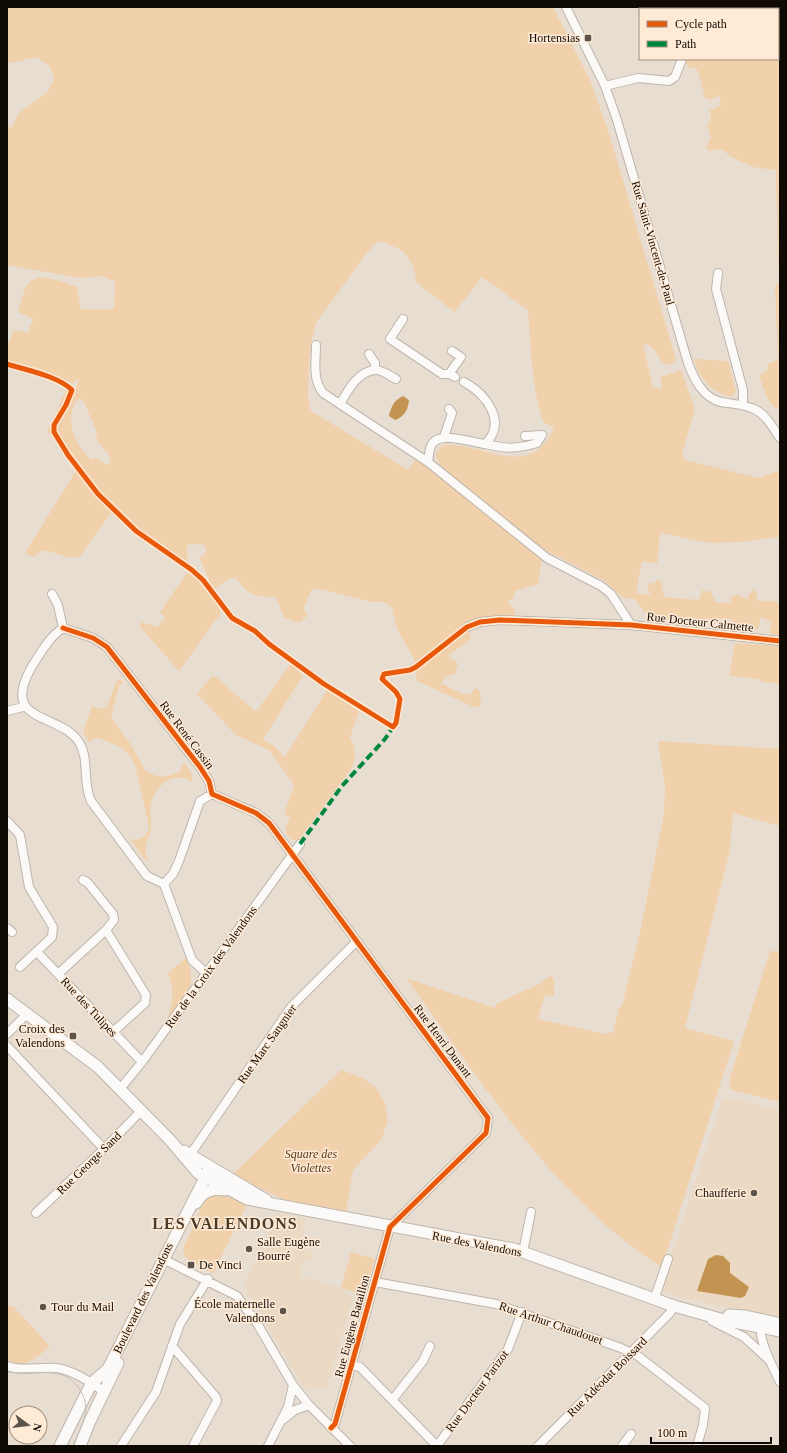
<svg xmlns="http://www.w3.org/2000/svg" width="787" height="1453" viewBox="0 0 787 1453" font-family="'Times New Roman',serif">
	<rect width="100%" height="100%" fill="#e8ddd1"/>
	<path fill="#ebd9c4" d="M 728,1098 L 780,1110 L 780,1317 L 687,1299 L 660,1291 L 722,1102 Z
		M 278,1213 L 306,1219 L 299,1247 L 313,1251 L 309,1263 L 304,1261 L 300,1276 L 344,1289 L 343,1294 L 353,1296 L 327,1389 L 317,1386 L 306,1391 L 244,1286 Z"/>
	<path fill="#f1d0ac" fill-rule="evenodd" d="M 7,7 L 553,7 L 590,80 L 608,130 L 676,359 L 673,363 L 666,365 C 657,359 655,343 643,345 L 653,387 L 662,389 L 660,377 L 681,370 L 695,409 L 682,454 L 685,460 L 759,478 L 780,470 L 780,537 L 742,542 L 710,543 L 660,533 L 657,564 L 642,561 L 636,593 L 650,595 L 647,584 L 654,583 L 657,580 L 661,581 L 664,597 L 699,600 L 702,590 L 711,592 L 715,602 L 731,603 L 731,596 L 739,595 L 747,599 L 751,591 L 754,590 L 757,595 L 757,601 L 773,601 L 780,604 L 779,636 L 773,635 L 769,631 L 772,623 L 761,617 L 758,629 L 742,631 L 734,627 L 732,619 L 658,619 L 645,613 L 635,600 L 622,597 L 605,581 L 549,552 L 541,562 L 538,584 L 515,591 L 513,599 L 507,602 L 514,609 L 518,621 L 504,624 L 484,619 L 469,631 L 471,639 L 448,656 L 458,663 L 455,674 L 446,676 L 441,683 L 462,694 L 471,694 L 475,688 L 480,691 L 481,707 L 474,707 L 417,681 L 414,659 L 397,629 L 392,608 L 384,602 L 371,602 L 315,588 L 310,592 L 304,608 L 307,616 L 299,623 L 284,618 L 276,597 C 253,596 250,596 236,578 L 230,578 L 213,590 L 200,558 L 207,552 L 203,544 L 187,545 L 188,571 L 210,592 L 221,613 L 179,671 L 140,627 L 141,622 L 157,627 L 165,618 L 160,612 L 188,571 L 137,536 L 111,513 L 79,558 L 74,556 L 73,558 C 62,556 53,552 43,550 L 33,557 L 25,553 L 77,469 L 47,431 L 67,388 L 74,393 L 79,379 L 72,383 L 7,361 L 7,347 L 14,330 L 28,333 L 33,319 L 18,312 C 21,304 23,288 29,283 C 40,271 65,283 77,287 L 81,309 L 114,309 L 115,281 L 100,276 L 80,278 L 7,265 L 7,128 L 13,126 L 18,114 L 48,91 L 54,79 L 50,66 L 36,57 L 12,63 L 7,61 ZM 381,241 L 401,250 L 407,256 L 413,266 L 417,283 L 455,312 L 482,277 L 528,310 C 531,347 531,388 544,423 L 554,427 C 531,483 482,442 443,445 L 435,454 L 440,464 L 436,473 L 416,459 L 408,470 L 311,411 L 308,398 L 309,360 L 312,338 L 317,321 L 373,245 ZM 78,399 L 83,400 L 96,430 L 97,441 L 109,455 L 111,461 L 107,465 L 97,458 L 92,460 C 75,446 63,418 78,399 Z
		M 649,7 L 780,7 L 780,267 L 778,265 L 776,170 L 753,167 L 731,157 L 724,151 L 719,149 L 709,151 L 706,146 L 711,138 L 707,124 L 711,120 L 710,110 L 721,105 L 719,95 L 710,100 L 705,98 L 699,74 L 696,68 L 690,68 L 686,64 L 687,59 L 778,59 L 778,9 L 650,9 Z
		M 780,281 L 780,407 L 775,408 L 768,400 L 759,376 L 767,371 L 768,364 L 778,360 L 775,286 Z
		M 694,359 L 728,361 L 736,392 L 732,396 L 729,396 C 709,391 700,378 694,359 Z
		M 735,643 L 780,646 L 780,684 L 764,682 L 757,679 L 729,676 Z
		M 291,663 L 303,676 L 263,739 L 274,746 L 285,757 L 327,690 L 359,711 L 350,738 C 357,749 356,757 351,769 L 298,841 L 291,839 L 286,833 L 286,826 L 290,817 L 284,814 L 294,785 L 269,750 L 236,735 L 197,694 L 212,676 L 217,678 L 256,712 Z
		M 120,679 L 123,683 L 119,686 L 111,717 L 132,746 L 145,770 L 154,775 L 163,777 L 180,772 L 184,762 L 191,772 L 192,782 C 174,770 154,786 151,805 C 149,812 152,819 151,826 C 151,840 139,848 150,862 L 143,857 L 130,839 C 141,841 148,836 149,826 L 135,765 L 131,757 L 121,747 L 98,738 L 93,739 L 90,743 L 83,732 L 92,706 L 102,709 L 107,707 L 116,682 Z
		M 658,741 L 780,749 L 780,826 L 733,813 L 730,850 L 685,1028 L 734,1041 L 662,1267 C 554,1199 480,1079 406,978 L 495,1008 L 498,1003 L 541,983 L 550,976 L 554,979 L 554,996 L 545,995 L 538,1019 L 606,1034 L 613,1032 L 619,1007 L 622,1006 L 639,937 L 664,814 L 665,786 Z
		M 770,951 L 780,952 L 780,1102 L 731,1090 L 729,1081 Z
		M 186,958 C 200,987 184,997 167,1020 C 173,1002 175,990 168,973 Z
		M 341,1070 L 363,1078 L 376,1088 L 385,1102 L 388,1121 L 381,1140 L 353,1170 L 346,1212 L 285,1200 L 232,1175 Z
		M 216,1193 L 247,1204 L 213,1274 L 185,1257 L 183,1249 L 206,1197 Z
		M 351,1252 L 375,1259 L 365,1295 L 341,1288 Z
		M 8,1304 L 10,1307 L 13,1306 L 50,1346 C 36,1358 26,1369 7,1360 Z"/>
	<path fill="#c29351" d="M 403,396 L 409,400 C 408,410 404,417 395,420 L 389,416 C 391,407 394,400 403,396 Z
		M 716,1255 L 723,1256 L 730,1263 L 730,1273 L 749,1287 L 745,1296 L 741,1298 L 697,1291 L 708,1259 Z"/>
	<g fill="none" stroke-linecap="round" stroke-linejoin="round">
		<defs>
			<path id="street" d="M 566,7 L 605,86 L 617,120 L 688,363 C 694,379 703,398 721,402 C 732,404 743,404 754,409 C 767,415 772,427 780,438
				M 605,86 L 638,78 L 669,81 L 675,77 L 682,59
				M 718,273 L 716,289 L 743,390 L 743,405
				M 403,319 L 390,339 L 442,374 L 449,374 L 455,377
				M 316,345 C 316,361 312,379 323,393 L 428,462 L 547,558 L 601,586 L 611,594 L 631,625
				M 369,354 L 375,363 L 375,369
				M 449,374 L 461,357 L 452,351
				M 340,404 C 347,392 358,370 376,370 C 382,370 390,376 396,379
				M 444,437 L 452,413 L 449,409
				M 485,444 C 506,449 517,449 537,443 L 542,435 L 525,436
				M 428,462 C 429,457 429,450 431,446 C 438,429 471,443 485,444 C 508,422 486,394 464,382
				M 52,594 L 58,605 L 63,628
				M 467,627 L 480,622 L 500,620 L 631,625 L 780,641
				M 63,628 L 93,638 L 107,647 L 200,767 L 209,781 L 212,794 L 256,813 L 269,823 L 488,1118 L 486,1133 L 390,1227 L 335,1424 L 331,1428
				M 63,628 C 48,638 40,654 31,668 C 0,724 59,712 79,742 C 90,760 82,782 91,801 L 147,876 L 164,884 L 192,960 L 206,973
				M 7,711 L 23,707
				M 7,821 L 20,835 L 29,887 L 53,927 L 52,937 L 20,967
				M 164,884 L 173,874 L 179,861 L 200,801 L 212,794
				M 7,928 L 12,932
				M 106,930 L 146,995 L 145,1003 L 113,1032
				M 37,952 L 142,1062
				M 58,974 L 106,930 L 114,920 L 113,914 L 88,883 L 83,880
				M 7,1034 L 26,1015
				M 7,1046 L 104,1149
				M 120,1089 L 142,1062 L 300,844
				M 190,1155 L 291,1007 L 356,942
				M 36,1213 L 104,1149 L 141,1111
				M 523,1252 L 531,1212
				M 163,1259 L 237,1296 L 258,1325 L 293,1385 L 309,1405 L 350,1446
				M 375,1282 L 496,1304 L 621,1348 L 638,1356 L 705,1408 L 703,1425 L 697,1446
				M 654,1300 L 668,1259
				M 712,1321 L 744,1337 L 769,1360
				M 761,1327 C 759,1342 773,1367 780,1382
				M 172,1346 L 216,1397 L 217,1401 L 193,1446
				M 352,1365 L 360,1367 L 437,1446
				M 7,1366 C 23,1372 40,1366 57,1368 C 74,1371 91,1382 104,1392
				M 393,1399 L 423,1361 L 430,1346
				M 284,1419 L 295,1410 L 309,1405
				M 121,1446 L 156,1392 L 180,1324 L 208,1279
				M 268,1446 L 288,1407 L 293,1385
				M 437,1446 L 508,1349 L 522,1312
				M 538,1446 L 670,1313 L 674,1306
				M 622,1446 L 631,1434"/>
			<path id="secondary" d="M 7,999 L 98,1067 L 170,1140 L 198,1173 L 247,1199 L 514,1249 L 674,1306 L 724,1320 L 780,1331
				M 184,1151 L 266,1200
				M 196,1203 C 203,1191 212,1188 225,1190
				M 729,1315 L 745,1316 L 777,1323
				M 60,1446 L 87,1392 L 92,1383 L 108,1369 L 210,1168
				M 80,1446 L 90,1421 L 118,1363"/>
		</defs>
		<use href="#street" stroke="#bdb5ac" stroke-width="10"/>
		<use href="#secondary" stroke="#bdb5ac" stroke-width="13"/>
		<use href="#street" stroke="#fcfaf8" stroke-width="8"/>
		<use href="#secondary" stroke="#fcfaf8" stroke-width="11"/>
		<path stroke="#c4c1bd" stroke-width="1" d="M 7,1372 C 22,1374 38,1371 53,1373 C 63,1374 71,1378 77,1386 C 94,1406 82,1425 73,1446"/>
		<path stroke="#00873e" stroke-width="4" stroke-dasharray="8 4" stroke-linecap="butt" d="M 300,844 L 342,786 L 385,739 L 395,724"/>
		<defs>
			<path id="cycleway" d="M 7,364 C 26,370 58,376 72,390 L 66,405 L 54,425 L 54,432 L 68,455 L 98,494 L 136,531 L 192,570 L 203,580 L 232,618 L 255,631 L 269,644 L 324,684 L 393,727 L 396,723 L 400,699 L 396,692 L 382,679 L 384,674 L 410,670 L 416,667 L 467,627 L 480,622 L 500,620 L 631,625 L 780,641
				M 63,628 L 93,638 L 107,647 L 200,767 L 209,781 L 212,794 L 256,813 L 269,823 L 488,1118 L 486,1133 L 390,1227 L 335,1424 L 331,1428"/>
		</defs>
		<use href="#cycleway" stroke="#ffead5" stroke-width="8"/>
		<use href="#cycleway" stroke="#e8590c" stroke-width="5"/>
	</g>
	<g fill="#5c544c" stroke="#ffead5" stroke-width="1.5">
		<rect x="584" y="34" width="8" height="8" rx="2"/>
		<rect x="69" y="1032" width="8" height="8" rx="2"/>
		<circle cx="754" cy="1193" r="4"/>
		<circle cx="249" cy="1249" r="4"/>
		<rect x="187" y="1261" width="8" height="8" rx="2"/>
		<circle cx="43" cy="1307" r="4"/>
		<circle cx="283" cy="1311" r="4"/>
	</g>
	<g text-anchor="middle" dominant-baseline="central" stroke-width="3" stroke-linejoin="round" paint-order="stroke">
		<g font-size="12" fill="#100a04" stroke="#ffead5" text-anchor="end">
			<text x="580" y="38">Hortensias</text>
			<text x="65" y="1029">Croix des<tspan x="65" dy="14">Valendons</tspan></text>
			<text x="746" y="1193">Chaufferie</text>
			<text x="257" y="1242" text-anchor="start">Salle Eugène<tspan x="257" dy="14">Bourré</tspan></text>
			<text x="199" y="1265" text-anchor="start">De Vinci</text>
			<text x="275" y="1304">École maternelle<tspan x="275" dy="14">Valendons</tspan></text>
			<text x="51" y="1307" text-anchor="start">Tour du Mail</text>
		</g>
		<g font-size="12" fill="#100a04" stroke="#ffead5">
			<text transform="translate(653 243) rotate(74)">Rue Saint-Vincent-de-Paul</text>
			<text transform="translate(700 622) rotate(6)">Rue Docteur Calmette</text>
			<text transform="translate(187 735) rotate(53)">Rue René Cassin</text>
			<text transform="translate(211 967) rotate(-54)">Rue de la Croix des Valendons</text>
			<text transform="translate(89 1007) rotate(47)">Rue des Tulipes</text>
			<text transform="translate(443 1041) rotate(53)">Rue Henri Dunant</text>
			<text transform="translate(267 1044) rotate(-55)">Rue Marc Sangnier</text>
			<text transform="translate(89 1163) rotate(-44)">Rue George Sand</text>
			<text transform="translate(477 1244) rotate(11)">Rue des Valendons</text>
			<text transform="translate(143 1298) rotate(-64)">Boulevard des Valendons</text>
			<text transform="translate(551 1323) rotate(19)">Rue Arthur Chaudouet</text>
			<text transform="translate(352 1326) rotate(-75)">Rue Eugène Bataillon</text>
			<text transform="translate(607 1377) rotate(-45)">Rue Adéodat Boissard</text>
			<text transform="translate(477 1391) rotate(-54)">Rue Docteur Parizot</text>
		</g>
		<g font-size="12" font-style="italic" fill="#553a19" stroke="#ffead5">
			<text x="311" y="1154">Square des<tspan x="311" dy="14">Violettes</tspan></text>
		</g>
		<g font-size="16" font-weight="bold" letter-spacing="1" fill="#4a3a28" stroke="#ffead5">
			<text x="225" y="1223">LES VALENDONS</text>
		</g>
	</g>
	<rect width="787" height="1453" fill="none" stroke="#100a04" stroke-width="16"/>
	<rect x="639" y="8" width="140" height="52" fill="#ffead5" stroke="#9f9081"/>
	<rect x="647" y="21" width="20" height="6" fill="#e8590c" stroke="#9f9081"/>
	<text x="675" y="28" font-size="12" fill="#100a04">Cycle path</text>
	<rect x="647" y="41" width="20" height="6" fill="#00873e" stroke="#9f9081"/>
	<text x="675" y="48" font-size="12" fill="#100a04">Path</text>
	<g transform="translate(28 1425) rotate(105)"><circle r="19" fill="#ffead5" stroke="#9f9081"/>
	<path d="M0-3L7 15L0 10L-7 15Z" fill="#5c544c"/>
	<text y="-6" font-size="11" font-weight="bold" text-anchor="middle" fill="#100a04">N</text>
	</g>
	<path d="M651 1437v6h120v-6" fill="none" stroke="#100a04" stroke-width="2"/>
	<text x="657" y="1437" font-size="12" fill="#100a04" stroke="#ffead5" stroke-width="3" paint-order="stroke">100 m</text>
</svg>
